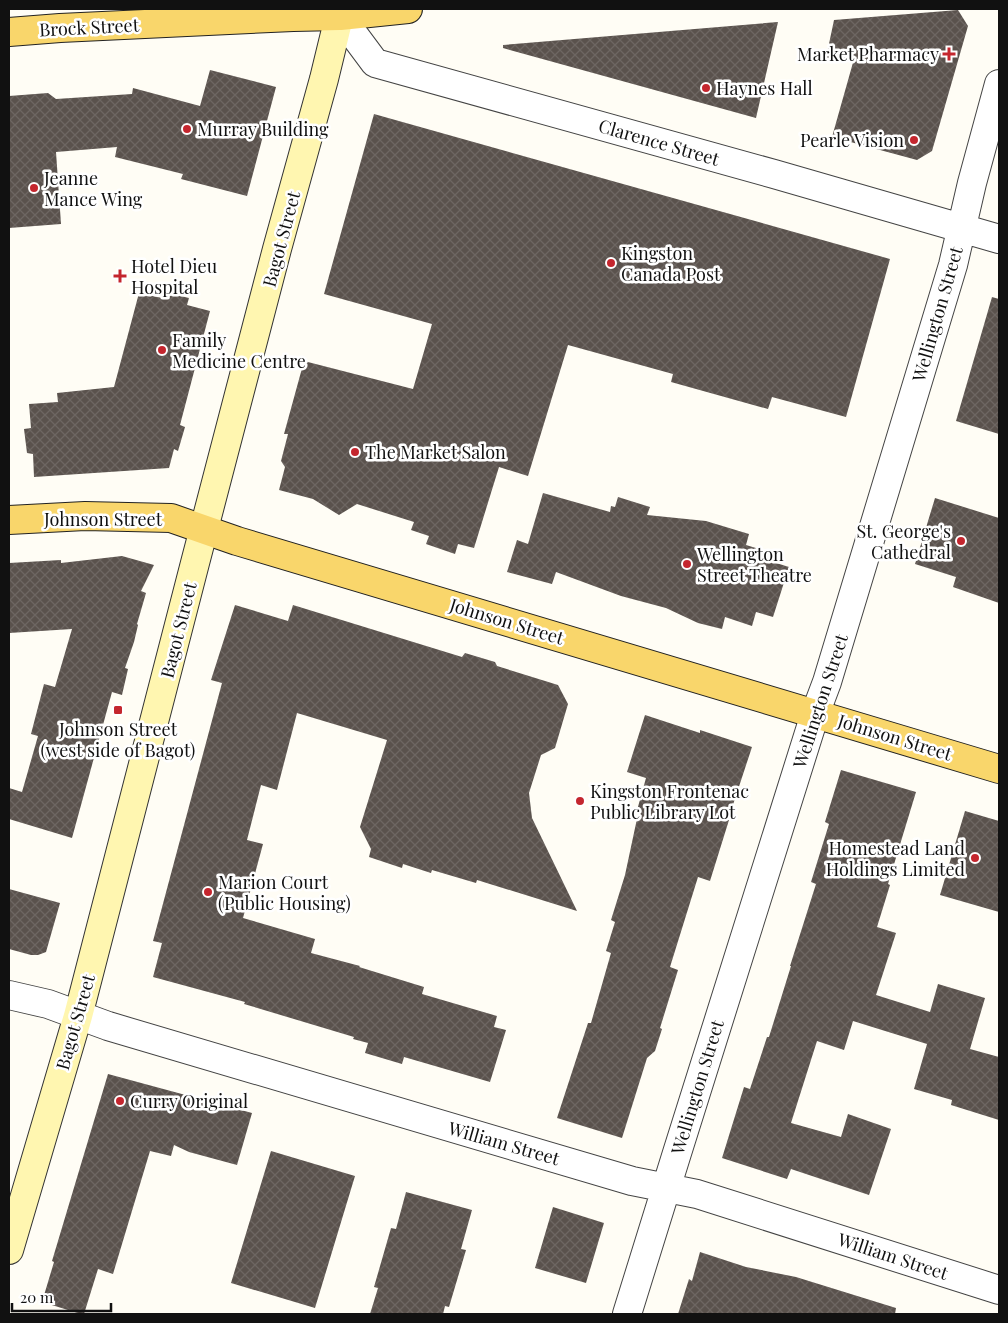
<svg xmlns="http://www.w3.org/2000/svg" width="1008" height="1323" viewBox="0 0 1008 1323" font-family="'Playfair Display',serif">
	<defs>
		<pattern id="building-cross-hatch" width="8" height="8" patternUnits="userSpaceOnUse" patternTransform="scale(1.25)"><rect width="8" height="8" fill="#5a524d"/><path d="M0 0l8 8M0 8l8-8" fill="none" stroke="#6d6662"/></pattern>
	</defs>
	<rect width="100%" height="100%" fill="#fffdf5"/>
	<path fill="url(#building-cross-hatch)" d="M 958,10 L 968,26 L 932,151 L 917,160 L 832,137 L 854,59 L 826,58 L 834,20 Z
		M 778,22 L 756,118 L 503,48 L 503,45 Z
		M 210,70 L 276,87 L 247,196 L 181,179 L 183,174 L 115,157 L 117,147 L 56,152 L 61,224 L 9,228 L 9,96 L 48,93 L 56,99 L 132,94 L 133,88 L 200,106 Z
		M 374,114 L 890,259 L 846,417 L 772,397 L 768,409 L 671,382 L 673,374 L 568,345 L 528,476 L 499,467 L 474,548 L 458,544 L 455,554 L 426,544 L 429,536 L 411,530 L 414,522 L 357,504 L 339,515 L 313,499 L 279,490 L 285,467 L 281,461 L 288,434 L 284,434 L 304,361 L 413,389 L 432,324 L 324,294 Z
		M 164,292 L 189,298 L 187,305 L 210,311 L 180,425 L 185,427 L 178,451 L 174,449 L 169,468 L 34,477 L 33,454 L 27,453 L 24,429 L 31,428 L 29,404 L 58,402 L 57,393 L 114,387 L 139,293 L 162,298 Z
		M 992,297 L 999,299 L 999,434 L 956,421 Z
		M 543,493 L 610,512 L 611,506 L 615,507 L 618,497 L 650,507 L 647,515 L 706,521 L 749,534 L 746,545 L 776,554 L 773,562 L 789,567 L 773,617 L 756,612 L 752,626 L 725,617 L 722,629 L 698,623 L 666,608 L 621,596 L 556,572 L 552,584 L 507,572 L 517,540 L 528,544 Z
		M 935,498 L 999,518 L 999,603 L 953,587 L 956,577 L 915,564 Z
		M 122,556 L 154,565 L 141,591 L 146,593 L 137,624 L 138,625 L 134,642 L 125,668 L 128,669 L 122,695 L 112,692 L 72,838 L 9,819 L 9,788 L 22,792 L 38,736 L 31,734 L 44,684 L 55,687 L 72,629 L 9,633 L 9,563 L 61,560 L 61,563 Z
		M 235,605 L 288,621 L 293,605 L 462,657 L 465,653 L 495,662 L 497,666 L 558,685 L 568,704 L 555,748 L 541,755 L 529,793 L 532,818 L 577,911 L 477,880 L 476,883 L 432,870 L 431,873 L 403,864 L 402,868 L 369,857 L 371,849 L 360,827 L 387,740 L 297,713 L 277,790 L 261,785 L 247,840 L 263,844 L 243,918 L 315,939 L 311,953 L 360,966 L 359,967 L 424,987 L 422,994 L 497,1016 L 494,1027 L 506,1030 L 490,1082 L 404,1057 L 402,1064 L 365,1053 L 368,1043 L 353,1039 L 354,1037 L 244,1004 L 245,1002 L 153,977 L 162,943 L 153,941 L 222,683 L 211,680 Z
		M 645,715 L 700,733 L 700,730 L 752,747 L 728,820 L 729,820 L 710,881 L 698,877 L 670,967 L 678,970 L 660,1028 L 662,1029 L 655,1051 L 647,1058 L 622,1138 L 557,1118 L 588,1023 L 591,1023 L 611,953 L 606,951 L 615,922 L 611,920 L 625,875 L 638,814 L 636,814 L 646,778 L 627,772 Z
		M 841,770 L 916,792 L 888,884 L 890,885 L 877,927 L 896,933 L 876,995 L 930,1012 L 938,984 L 985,998 L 970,1049 L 999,1057 L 999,1120 L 951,1105 L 952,1100 L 914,1089 L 927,1044 L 853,1021 L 844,1050 L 817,1041 L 791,1123 L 841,1137 L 848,1114 L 891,1129 L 869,1195 L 791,1169 L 787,1179 L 722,1158 L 744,1087 L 750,1089 L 767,1037 L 769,1037 L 791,966 L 790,966 L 816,884 L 811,882 L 829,824 L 825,822 Z
		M 965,811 L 999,821 L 999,912 L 940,895 Z
		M 9,889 L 60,903 L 46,952 L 38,955 L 31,955 L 9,949 Z
		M 108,1074 L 252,1113 L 237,1165 L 189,1152 L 174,1145 L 171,1156 L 150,1151 L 113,1274 L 98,1269 L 84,1314 L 81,1314 L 42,1302 L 54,1262 L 52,1261 Z
		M 271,1151 L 355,1176 L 315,1308 L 231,1283 Z
		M 406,1192 L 472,1210 L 461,1249 L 466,1250 L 449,1307 L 445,1306 L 443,1314 L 370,1314 L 378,1288 L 374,1287 L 391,1228 L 396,1229 Z
		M 553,1207 L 604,1223 L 586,1283 L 535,1268 Z
		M 700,1252 L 746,1267 L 796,1277 L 896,1308 L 895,1314 L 678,1314 L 689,1279 L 692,1281 Z"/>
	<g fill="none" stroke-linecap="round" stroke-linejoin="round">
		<defs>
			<path id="street" d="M 340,16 L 375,63 L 774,174 L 999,239
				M 9,995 L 48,1004 L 108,1026 L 632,1181 L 697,1194 L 999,1290
				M 627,1314 L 677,1153 L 815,714 L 827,682 L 953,265 L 972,183 L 999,84"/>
			<path id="secondary" d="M 9,1250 L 78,1016 L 195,563 L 277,249 L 324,79 L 341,9"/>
			<path id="primary" d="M 9,32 L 60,28 L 293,17 L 340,16 L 408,9
				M 9,520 L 85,516 L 171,518 L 237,541 L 999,769"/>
		</defs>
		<use href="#street" stroke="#444" stroke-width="30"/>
		<use href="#secondary" stroke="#333" stroke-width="30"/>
		<use href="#primary" stroke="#222" stroke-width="30"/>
		<use href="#street" stroke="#fff" stroke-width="28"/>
		<use href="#secondary" stroke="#fff6b0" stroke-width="28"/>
		<use href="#primary" stroke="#f9d66b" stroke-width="28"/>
	</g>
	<g fill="#c4262e" stroke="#fff" stroke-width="2">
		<path d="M946.5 46.5h5v5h5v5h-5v5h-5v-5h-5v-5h5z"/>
		<circle cx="706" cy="88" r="5"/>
		<circle cx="187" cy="129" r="5"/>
		<circle cx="914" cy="140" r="5"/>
		<circle cx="34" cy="188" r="5"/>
		<circle cx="611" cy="263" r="5"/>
		<path d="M117.5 268.5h5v5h5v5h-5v5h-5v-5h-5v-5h5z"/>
		<circle cx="162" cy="350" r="5"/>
		<circle cx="355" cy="452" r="5"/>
		<circle cx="961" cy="541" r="5"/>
		<circle cx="687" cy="564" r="5"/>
		<rect x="113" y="705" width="10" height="10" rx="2.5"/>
		<circle cx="580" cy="801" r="5"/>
		<circle cx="975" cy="858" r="5"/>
		<circle cx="208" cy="892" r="5"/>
		<circle cx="120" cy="1101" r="5"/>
	</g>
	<g text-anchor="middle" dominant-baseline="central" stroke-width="5" stroke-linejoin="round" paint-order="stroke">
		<g font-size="18" fill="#111" stroke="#fff">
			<text transform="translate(89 27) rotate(-3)">Brock Street</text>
			<text transform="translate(659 142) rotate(16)">Clarence Street</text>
			<text transform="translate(281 239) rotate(-75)">Bagot Street</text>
			<text transform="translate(937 314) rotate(-74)">Wellington Street</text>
			<text x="103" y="519">Johnson Street</text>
			<text transform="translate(507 621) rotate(17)">Johnson Street</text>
			<text transform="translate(178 630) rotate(-76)">Bagot Street</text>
			<text transform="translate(820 701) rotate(-72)">Wellington Street</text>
			<text transform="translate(895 737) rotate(17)">Johnson Street</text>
			<text transform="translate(75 1022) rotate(-74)">Bagot Street</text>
			<text transform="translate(697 1087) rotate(-73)">Wellington Street</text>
			<text transform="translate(504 1143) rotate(16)">William Street</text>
			<text transform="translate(893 1256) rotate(18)">William Street</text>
		</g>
		<g font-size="18" fill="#111" stroke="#fff" text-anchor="start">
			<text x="939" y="54" text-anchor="end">Market Pharmacy</text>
			<text x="716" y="88">Haynes Hall</text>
			<text x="197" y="129">Murray Building</text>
			<text x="904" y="140" text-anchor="end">Pearle Vision</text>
			<text x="44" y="178">Jeanne<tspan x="44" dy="21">Mance Wing</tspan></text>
			<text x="621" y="253">Kingston<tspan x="621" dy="21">Canada Post</tspan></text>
			<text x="131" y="266">Hotel Dieu<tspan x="131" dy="21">Hospital</tspan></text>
			<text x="172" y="340">Family<tspan x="172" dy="21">Medicine Centre</tspan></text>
			<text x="365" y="452">The Market Salon</text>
			<text x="951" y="531" text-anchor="end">St. George's<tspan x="951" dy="21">Cathedral</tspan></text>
			<text x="697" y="554">Wellington<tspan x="697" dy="21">Street Theatre</tspan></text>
			<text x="118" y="729" text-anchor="middle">Johnson Street<tspan x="118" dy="21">(west side of Bagot)</tspan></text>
			<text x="590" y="791">Kingston Frontenac<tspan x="590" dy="21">Public Library Lot</tspan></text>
			<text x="965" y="848" text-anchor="end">Homestead Land<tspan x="965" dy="21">Holdings Limited</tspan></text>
			<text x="218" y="882">Marion Court<tspan x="218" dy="21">(Public Housing)</tspan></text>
			<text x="130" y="1101">Curry Original</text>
		</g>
	</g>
	<rect width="1008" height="1323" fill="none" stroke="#111111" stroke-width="20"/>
	<path d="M12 1303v8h99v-8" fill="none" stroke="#111111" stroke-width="2.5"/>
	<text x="20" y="1303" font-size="15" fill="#111111" stroke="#ffffff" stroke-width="4" paint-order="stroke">20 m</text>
</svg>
